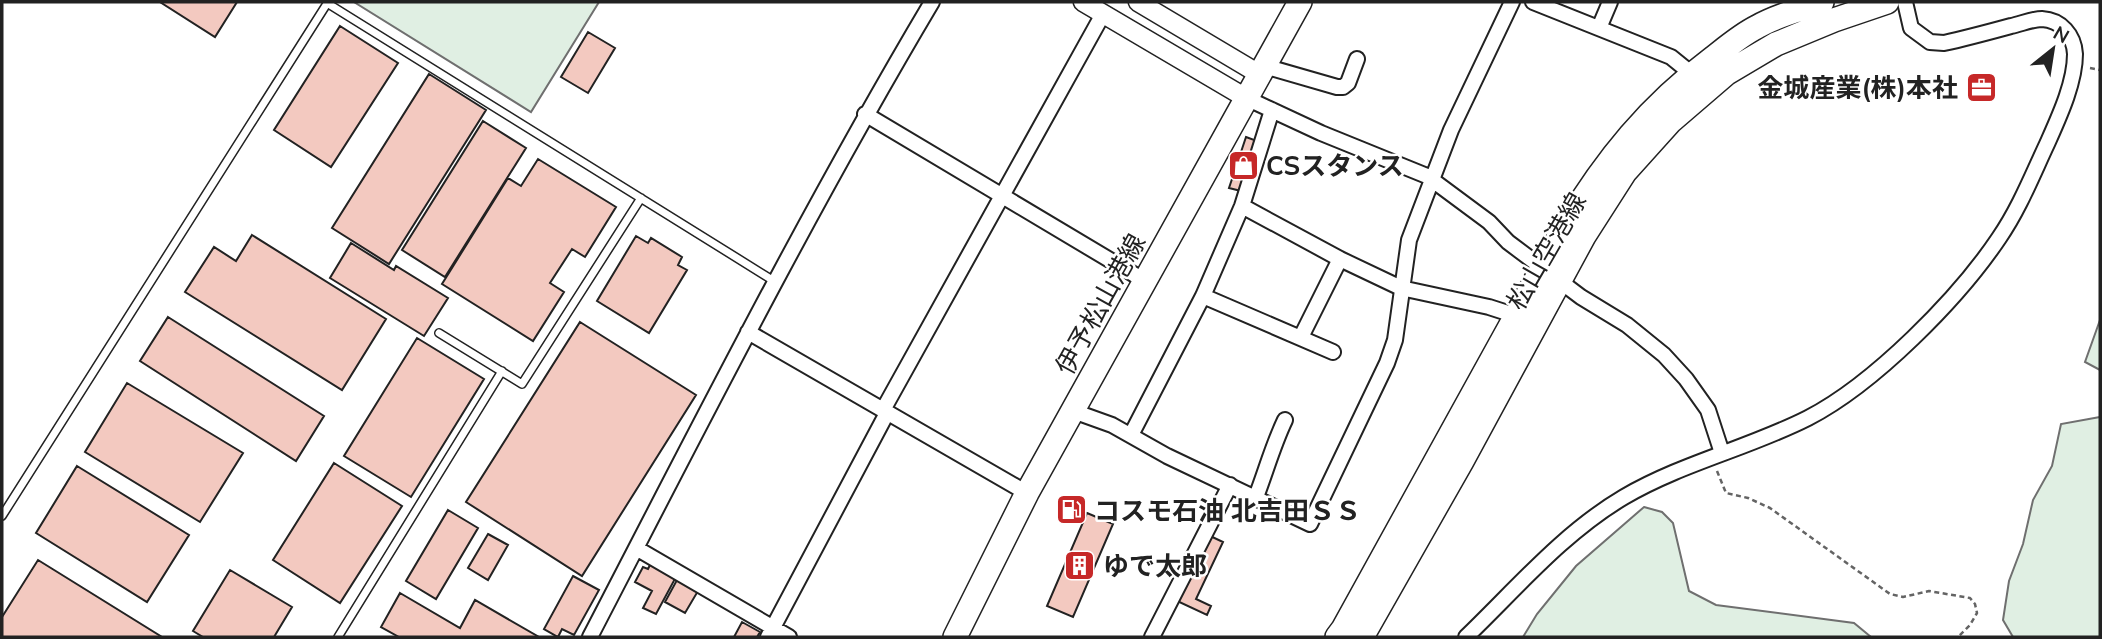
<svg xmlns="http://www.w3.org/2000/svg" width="2102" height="639" viewBox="0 0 2102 639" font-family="Mulish,'Noto Sans JP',sans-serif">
	<rect width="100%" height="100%" fill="#fff"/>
	<path fill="#e0efe3" stroke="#6f6f6f" stroke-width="2" d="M 354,2 L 599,2 L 531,112 Z
		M 2100,320 L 2100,370 L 2085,362 Z
		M 2100,417 L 2100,637 L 2013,637 L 2003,620 L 2009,581 L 2023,544 L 2033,500 L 2052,466 L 2061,424 Z
		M 1644,507 L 1662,512 L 1673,523 L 1689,591 L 1716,605 L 1854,623 L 1871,637 L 1523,637 L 1537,614 L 1576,566 Z"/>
	<path fill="#f3c9c0" stroke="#222" stroke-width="2" d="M 160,2 L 237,2 L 215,37 Z
		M 340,26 L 398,63 L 331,167 L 274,130 Z
		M 588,32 L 615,48 L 588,93 L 561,77 Z
		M 429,74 L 486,110 L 389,264 L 332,228 Z
		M 483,121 L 526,148 L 445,277 L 402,250 Z
		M 1246,137 L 1257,141 L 1241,191 L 1229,188 Z
		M 538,159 L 616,207 L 585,257 L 572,249 L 550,283 L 564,292 L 533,341 L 442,284 L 508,178 L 521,186 Z
		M 252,235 L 386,319 L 342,390 L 185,292 L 214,247 L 236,261 Z
		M 636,236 L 648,243 L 651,238 L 682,257 L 678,265 L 687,270 L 649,333 L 597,301 Z
		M 351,243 L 394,270 L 396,266 L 448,298 L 424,336 L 330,278 Z
		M 168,317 L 324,416 L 296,461 L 140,361 Z
		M 580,322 L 696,395 L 582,576 L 466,502 Z
		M 417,338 L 484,379 L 411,497 L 344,456 Z
		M 127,383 L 243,453 L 200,522 L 85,452 Z
		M 334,463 L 402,506 L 340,603 L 273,560 Z
		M 77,466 L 189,535 L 147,602 L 36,533 Z
		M 448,510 L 478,528 L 436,599 L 406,581 Z
		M 1087,513 L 1113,524 L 1073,617 L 1047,606 Z
		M 488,534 L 508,545 L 488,580 L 468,568 Z
		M 1206,534 L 1223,542 L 1196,599 L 1211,606 L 1207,615 L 1175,600 Z
		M 38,560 L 162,637 L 2,637 L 2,617 Z
		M 651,563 L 676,577 L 656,614 L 643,608 L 652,591 L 635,582 L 643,567 L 648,569 Z
		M 230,570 L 292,607 L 274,637 L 203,637 L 193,631 Z
		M 573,576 L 599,590 L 574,635 L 562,629 L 558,637 L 544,629 Z
		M 677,580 L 698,591 L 685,613 L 665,602 Z
		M 400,593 L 460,628 L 475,600 L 539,637 L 399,637 L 381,627 Z
		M 742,622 L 760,632 L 757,637 L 734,637 Z"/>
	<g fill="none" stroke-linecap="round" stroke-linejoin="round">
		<defs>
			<path id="service" d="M 327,3 L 774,281
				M 439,333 L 522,384 L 641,198
				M 2,516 L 328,2
				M 338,637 L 502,371"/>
			<path id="minor" d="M 1533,2 L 1671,57 L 1692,74
				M 1599,28 L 1610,2
				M 1264,66 L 1337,87 L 1343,87 L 1348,83 L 1357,59
				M 1246,98 L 1321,133 L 1427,176 L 1489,222 L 1508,242 L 1581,297 L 1627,325 L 1664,355 L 1686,379 L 1708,410 L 1722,453
				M 865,114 L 1145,281
				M 1242,206 L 1340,259 L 1401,288 L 1489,307 L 1517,316
				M 1203,296 L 1333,352
				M 748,332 L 1027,493
				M 1301,337 L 1340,259
				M 883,410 L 1103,14
				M 1073,411 L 1112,425 L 1167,456 L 1310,524 L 1387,363 L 1395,340 L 1409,240 L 1451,130 L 1512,2
				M 1131,435 L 1203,296 L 1242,206 L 1272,110
				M 1256,497 C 1266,471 1273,445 1285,420
				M 636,548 L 789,637
				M 590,637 C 701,423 809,209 932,2
				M 768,637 L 887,413
				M 1152,637 L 1230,485
				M 1466,637 C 1516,589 1563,533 1624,497 C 1682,463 1749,448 1808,418 C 1874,384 1958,299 1999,238 C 2019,209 2032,176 2047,144 C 2059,117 2075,83 2075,54 C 2074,35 2061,20 2042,19 C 2032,19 2021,24 2011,26 C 1989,32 1967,38 1944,43 L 1930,42 L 1911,28 L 1905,2"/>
			<path id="tertiary" d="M 1083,2 L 1246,98
				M 1138,2 L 1259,74"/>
			<path id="primary" d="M 955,637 L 1027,493 L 1300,2
				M 1337,637 L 1343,629 L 1565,227 C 1606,159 1649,106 1713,58 C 1727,47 1741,35 1757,27 C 1777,15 1801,10 1822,2
				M 1362,637 L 1462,461 L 1584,236 L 1625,172 L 1670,122 L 1727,73 L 1776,44 L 1834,20 L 1887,2"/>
		</defs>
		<use href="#service" stroke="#222" stroke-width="10"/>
		<use href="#minor" stroke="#222" stroke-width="18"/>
		<use href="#tertiary" stroke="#222" stroke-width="21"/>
		<use href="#primary" stroke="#222" stroke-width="26"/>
		<path stroke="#646464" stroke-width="2.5" stroke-dasharray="5 3.5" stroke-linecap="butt" d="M 2090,68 L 2100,70
			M 1717,471 L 1726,493 L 1748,498 L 1770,508 L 1890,594 L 1903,597 L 1929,591 L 1970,598 L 1975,604 L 1977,613 L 1970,625 L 1958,637"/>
		<use href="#service" stroke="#fff" stroke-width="7"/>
		<use href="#minor" stroke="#fff" stroke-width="14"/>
		<use href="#tertiary" stroke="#fff" stroke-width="18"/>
		<use href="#primary" stroke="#fff" stroke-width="23"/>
	</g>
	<defs>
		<symbol id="office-square" viewBox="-11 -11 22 22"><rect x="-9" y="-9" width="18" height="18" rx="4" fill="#c62828" stroke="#fff"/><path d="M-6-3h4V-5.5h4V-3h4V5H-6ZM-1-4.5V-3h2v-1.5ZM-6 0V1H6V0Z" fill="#fff"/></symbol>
		<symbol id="shop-square" viewBox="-11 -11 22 22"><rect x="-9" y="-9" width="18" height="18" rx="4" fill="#c62828" stroke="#fff"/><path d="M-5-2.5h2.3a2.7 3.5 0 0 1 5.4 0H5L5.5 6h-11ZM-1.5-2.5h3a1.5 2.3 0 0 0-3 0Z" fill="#fff"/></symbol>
		<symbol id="fuel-square" viewBox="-11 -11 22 22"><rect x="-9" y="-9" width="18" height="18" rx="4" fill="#c62828" stroke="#fff"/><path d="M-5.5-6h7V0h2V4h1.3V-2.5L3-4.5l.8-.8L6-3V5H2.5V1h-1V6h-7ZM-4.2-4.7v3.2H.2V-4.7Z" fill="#fff"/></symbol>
		<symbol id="building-square" viewBox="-11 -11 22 22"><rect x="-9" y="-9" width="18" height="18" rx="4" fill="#c62828" stroke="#fff"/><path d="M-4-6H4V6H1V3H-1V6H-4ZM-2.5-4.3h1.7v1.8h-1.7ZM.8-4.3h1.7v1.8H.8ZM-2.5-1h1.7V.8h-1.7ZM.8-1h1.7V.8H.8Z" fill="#fff"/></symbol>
	</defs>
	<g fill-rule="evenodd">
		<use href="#office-square" x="1964" y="70" width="35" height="35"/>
		<use href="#shop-square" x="1226" y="148" width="35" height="35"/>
		<use href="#fuel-square" x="1054" y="492" width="35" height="35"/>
		<use href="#building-square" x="1062" y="548" width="35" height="35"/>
	</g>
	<g text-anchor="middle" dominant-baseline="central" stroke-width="5" stroke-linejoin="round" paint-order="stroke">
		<g font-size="26" font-weight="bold" fill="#222" stroke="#fff" text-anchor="start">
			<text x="1958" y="87" text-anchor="end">金城産業(株)本社</text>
			<text x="1266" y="165">CSスタンス</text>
			<text x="1094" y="510">コスモ石油 北吉田ＳＳ</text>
			<text x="1103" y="565">ゆで太郎</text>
		</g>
		<g font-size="26" fill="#222" stroke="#fff">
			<text transform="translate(1546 251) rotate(-60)">松山空港線</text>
			<text transform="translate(1100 304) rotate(-61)">伊予松山港線</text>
		</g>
	</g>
	<rect width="2102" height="639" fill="none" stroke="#222222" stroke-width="7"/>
	<g transform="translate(2053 49) rotate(30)" stroke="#ffffff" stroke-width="5" paint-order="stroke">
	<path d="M0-5L12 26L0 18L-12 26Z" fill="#222222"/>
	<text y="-10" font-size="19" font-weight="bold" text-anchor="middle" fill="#222222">N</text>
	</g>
</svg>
